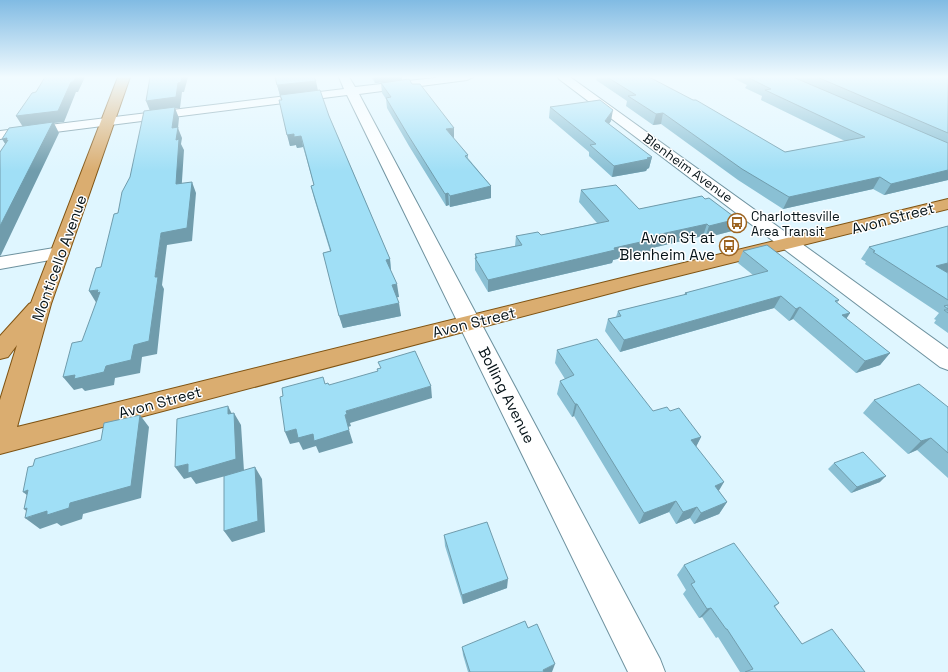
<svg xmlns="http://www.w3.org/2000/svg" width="948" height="672" viewBox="0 0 948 672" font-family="'Space Grotesk',sans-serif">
	<rect width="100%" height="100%" fill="#dff6ff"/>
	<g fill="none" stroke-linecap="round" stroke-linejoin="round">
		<defs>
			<path id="minor" d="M 339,77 L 349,77 L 355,87 L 443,77 L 473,77 L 467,80 L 359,94 L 660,659 L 665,672 L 628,672 L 347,95 L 0,139 L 0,131 L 344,89 Z
				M 558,77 L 570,77 L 948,349 L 948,370 L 940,367 L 559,79 Z
				M 60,247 L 67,249 L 69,253 L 67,257 L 0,269 L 0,257 Z"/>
			<path id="major" d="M 118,77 L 130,77 L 51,304 L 17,427 L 638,274 L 948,199 L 948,209 L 638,286 L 0,454 L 0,400 L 17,345 L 8,357 L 0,359 L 0,336 L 29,304 L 31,303 Z"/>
		</defs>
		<use href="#minor" stroke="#6e929f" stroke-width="2"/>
		<use href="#major" stroke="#7f5312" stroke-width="2"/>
		<use href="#minor" fill="#fff" fill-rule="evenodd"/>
		<use href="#major" fill="#daad70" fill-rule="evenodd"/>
	</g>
	<path fill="#8ac0d4" d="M 275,77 L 318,90 L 390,259 L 391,271 L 399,297 L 396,297 L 401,316 L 343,328 L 323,253 L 330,251 L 314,198 L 311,186 L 314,185 L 303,147 L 297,148 L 296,145 L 290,146 L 281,100 Z
		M 371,77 L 402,77 L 402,80 L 454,139 L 468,155 L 468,158 L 491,186 L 491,198 L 450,207 L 449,205 L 446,206 L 409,146 L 387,108 L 386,99 L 382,93 L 381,83 L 397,81 L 375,83 Z
		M 597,77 L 649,77 L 785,152 L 845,141 L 761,100 L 762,96 L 745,88 L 747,85 L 731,77 L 948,77 L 948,180 L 884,195 L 873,189 L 783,209 L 738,180 L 661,124 L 653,125 L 626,106 L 627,101 L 596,80 Z
		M 550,107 L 611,121 L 609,124 L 652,157 L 649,168 L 647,169 L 646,171 L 612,177 L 589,156 L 589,152 L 549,118 Z
		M 581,190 L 639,209 L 702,196 L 732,231 L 705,238 L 703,236 L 652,248 L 651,251 L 613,260 L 612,263 L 488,292 L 475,270 L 475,254 L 515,246 L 516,236 L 541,235 L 597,223 L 579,202 Z
		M 948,226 L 948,272 L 947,273 L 948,273 L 948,333 L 934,323 L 936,320 L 934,319 L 939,313 L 865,264 L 866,262 L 861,259 L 869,247 Z
		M 743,251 L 839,300 L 837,303 L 850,313 L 846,319 L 890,353 L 880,365 L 856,373 L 793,319 L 789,321 L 774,308 L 620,352 L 605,331 L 608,319 L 616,317 L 618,311 L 684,295 L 685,293 L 753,275 L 738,263 Z
		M 557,350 L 653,411 L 670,411 L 701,437 L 696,446 L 719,491 L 727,502 L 719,514 L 694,524 L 690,518 L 676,524 L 669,512 L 639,524 L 574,416 L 572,417 L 557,394 L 560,381 L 565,379 L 555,363 Z
		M 874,400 L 948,407 L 948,478 L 917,450 L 908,454 L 863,413 Z
		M 834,463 L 880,482 L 851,493 L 828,469 Z
		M 444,535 L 507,588 L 463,604 L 445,546 Z
		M 684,565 L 779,603 L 775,607 L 802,644 L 865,672 L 740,672 L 718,637 L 716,638 L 702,617 L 699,618 L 683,594 L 686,590 L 677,575 Z
		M 462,647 L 552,672 L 468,672 L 463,655 Z"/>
	<path fill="#709cac" d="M 76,77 L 85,77 L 78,92 L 76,92 L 64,122 L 54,123 L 59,133 L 1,255 L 0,256 L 0,226 L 23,127 L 16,116 L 71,82 Z
		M 182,77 L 188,77 L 184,92 L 182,92 L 180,108 L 175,108 L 179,118 L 178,128 L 182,138 L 181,144 L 184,150 L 181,196 L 176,184 L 150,111 L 146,101 L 178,83 Z
		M 374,77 L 402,77 L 402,80 L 375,83 Z
		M 316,81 L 318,91 L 280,95 L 277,85 Z
		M 613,110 L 611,121 L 603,132 L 605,121 Z
		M 663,113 L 661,124 L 653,125 L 656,114 Z
		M 454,128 L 454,139 L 446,129 Z
		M 294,134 L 301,136 L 303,147 L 297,148 L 296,145 L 290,146 L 287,135 Z
		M 7,138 L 9,150 L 2,139 Z
		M 652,157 L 649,168 L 647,169 L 646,171 L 612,177 L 614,166 Z
		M 948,170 L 948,180 L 884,195 L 891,184 Z
		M 880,177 L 873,189 L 783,209 L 789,197 Z
		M 192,182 L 196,193 L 192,241 L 167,245 L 162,285 L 164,289 L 157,354 L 142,357 L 140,373 L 115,378 L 114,385 L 85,391 L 82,388 L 74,390 L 63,377 L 106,366 L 134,345 L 155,277 L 161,233 Z
		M 491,186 L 491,198 L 450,207 L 450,196 Z
		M 448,193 L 449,205 L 446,206 L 445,194 Z
		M 737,219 L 732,231 L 705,238 L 709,226 Z
		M 707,224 L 703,236 L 652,248 L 651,251 L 613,260 L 612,263 L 488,292 L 488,280 L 614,248 L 652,236 Z
		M 390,259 L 391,271 L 386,260 Z
		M 948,263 L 948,272 L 927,279 L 936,266 Z
		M 397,284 L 399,297 L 393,298 L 392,285 Z
		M 98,290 L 108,305 L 97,304 L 89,291 Z
		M 781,296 L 774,308 L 620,352 L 624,340 Z
		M 399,303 L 401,316 L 343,328 L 339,316 Z
		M 800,307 L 793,319 L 789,321 L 796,309 Z
		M 850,313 L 842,325 L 842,315 Z
		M 890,353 L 880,365 L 856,373 L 865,361 Z
		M 431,386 L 432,398 L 350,423 L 351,426 L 348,427 L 345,415 L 346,411 Z
		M 575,404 L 577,404 L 574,416 L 572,417 Z
		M 228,406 L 234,418 L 234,413 L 241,425 L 244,471 L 196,484 L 191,477 L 184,479 L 175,467 L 188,464 L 228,414 Z
		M 140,415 L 149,427 L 141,498 L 83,514 L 82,519 L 61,526 L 57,523 L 40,529 L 25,518 L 32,516 L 24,509 L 70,503 Z
		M 296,429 L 313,434 L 349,430 L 353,443 L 319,453 L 316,446 L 303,450 L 299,442 L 290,444 L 285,432 Z
		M 701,437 L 695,449 L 691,440 Z
		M 931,438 L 917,450 L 908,454 L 921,441 Z
		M 255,467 L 262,479 L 265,532 L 232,542 L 224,531 Z
		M 886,476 L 880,482 L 851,493 L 857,487 Z
		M 724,482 L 717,494 L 715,486 Z
		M 28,490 L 37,503 L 23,492 Z
		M 676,501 L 669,512 L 639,524 L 644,513 Z
		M 727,502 L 719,514 L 694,524 L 701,513 Z
		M 697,507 L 690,518 L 676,524 L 683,512 Z
		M 508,579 L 507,588 L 463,604 L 462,595 Z
		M 711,608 L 702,617 L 699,618 L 707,609 Z
		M 555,664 L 552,672 L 542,672 L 543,670 Z"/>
	<path fill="#a0dff6" stroke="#709cac" d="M 45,77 L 76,77 L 73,82 L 71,82 L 58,111 L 16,116 L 32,93 L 36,92 Z
		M 150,77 L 182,77 L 181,82 L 178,83 L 176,97 L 146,101 Z
		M 275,77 L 314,77 L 316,81 L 277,85 Z
		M 607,77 L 649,77 L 693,100 L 696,100 L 785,152 L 865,137 L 765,90 L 771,89 L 749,78 L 755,77 L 753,77 L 793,77 L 948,143 L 948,170 L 891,184 L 880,177 L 789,197 L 742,169 L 663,113 L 656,114 L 628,96 L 636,95 Z
		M 817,77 L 948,77 L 948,133 Z
		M 409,79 L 412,84 L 420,84 L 454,128 L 446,129 L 468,155 L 465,156 L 491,186 L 450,196 L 448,193 L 445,194 L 408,135 L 386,98 L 391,97 L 381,83 Z
		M 320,90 L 329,116 L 390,259 L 386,260 L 397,284 L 392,285 L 399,303 L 339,316 L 323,253 L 331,251 L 311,186 L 314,185 L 301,136 L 294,137 L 294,134 L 287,135 L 279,100 L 282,100 L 280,95 Z
		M 600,100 L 613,110 L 605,121 L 652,157 L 647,158 L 649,159 L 614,166 L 590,145 L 596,144 L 550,107 Z
		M 175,107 L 172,128 L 178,127 L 176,140 L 179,139 L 176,184 L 192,182 L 187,228 L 161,233 L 155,277 L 158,277 L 149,341 L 134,345 L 131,360 L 106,366 L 104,372 L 74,379 L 75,375 L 63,377 L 72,343 L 82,341 L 100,292 L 97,293 L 98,290 L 89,291 L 96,268 L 101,267 L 114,214 L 118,213 L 122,192 L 130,177 L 144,111 Z
		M 53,122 L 0,226 L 0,152 L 8,140 L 6,141 L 7,138 L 2,139 L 9,128 Z
		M 616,185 L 639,209 L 702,196 L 705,199 L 709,198 L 737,219 L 709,226 L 707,224 L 652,236 L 654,239 L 614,248 L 615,250 L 488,280 L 475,258 L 477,258 L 475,254 L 522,245 L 516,236 L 538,232 L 541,235 L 609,221 L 581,190 Z
		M 948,226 L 948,263 L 936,266 L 948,273 L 948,300 L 873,252 L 875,251 L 869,247 Z
		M 767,245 L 839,300 L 835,301 L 850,313 L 842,315 L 890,353 L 865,361 L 800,307 L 796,309 L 781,296 L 624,340 L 608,319 L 621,316 L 618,311 L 687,294 L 685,293 L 768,271 L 743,251 Z
		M 948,305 L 948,309 L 944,306 Z
		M 944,310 L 948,310 L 948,313 Z
		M 597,339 L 653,411 L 667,407 L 670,411 L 679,408 L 701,437 L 691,440 L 724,482 L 715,486 L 727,502 L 701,513 L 697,507 L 683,512 L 676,501 L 644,513 L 577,404 L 575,404 L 560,381 L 574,375 L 557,350 Z
		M 415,351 L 431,386 L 346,411 L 347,414 L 345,415 L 349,430 L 314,441 L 313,434 L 298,438 L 296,429 L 285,432 L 280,397 L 283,396 L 282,388 L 323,377 L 325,384 L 328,383 L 329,385 L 378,371 L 377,369 L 381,368 L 378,362 Z
		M 919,384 L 948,407 L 948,453 L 931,438 L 921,441 L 874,400 Z
		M 228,406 L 228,414 L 234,413 L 236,459 L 188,473 L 188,464 L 175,467 L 177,419 Z
		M 140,415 L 131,486 L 70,503 L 69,508 L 47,515 L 47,511 L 25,518 L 27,508 L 24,509 L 28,490 L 23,492 L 28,467 L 33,466 L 35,459 L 101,440 L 104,423 Z
		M 863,452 L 886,476 L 857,487 L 834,463 Z
		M 255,467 L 258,521 L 224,531 L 224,476 Z
		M 487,522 L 508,579 L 462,595 L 444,535 Z
		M 734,543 L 779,603 L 774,606 L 802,644 L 832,629 L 865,672 L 745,672 L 753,669 L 727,629 L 726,629 L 711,608 L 707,609 L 691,584 L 695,582 L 684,565 Z
		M 525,621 L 528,628 L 537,624 L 555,664 L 543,670 L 544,672 L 470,672 L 462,647 Z"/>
	<linearGradient id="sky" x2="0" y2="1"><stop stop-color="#81bbe3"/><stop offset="0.45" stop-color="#f1fbff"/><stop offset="1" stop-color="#f1fbff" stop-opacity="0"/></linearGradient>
	<rect width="948" height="171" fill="url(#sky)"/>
	<defs>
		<symbol id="bus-ring" viewBox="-11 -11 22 22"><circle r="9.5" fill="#fff" stroke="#9d6421" stroke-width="1.5"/><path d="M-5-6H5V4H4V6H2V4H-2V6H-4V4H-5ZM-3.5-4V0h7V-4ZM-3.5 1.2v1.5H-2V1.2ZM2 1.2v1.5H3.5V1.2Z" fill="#9d6421"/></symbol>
	</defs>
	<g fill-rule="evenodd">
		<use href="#bus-ring" x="726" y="212" width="22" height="22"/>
		<use href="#bus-ring" x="718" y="235" width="22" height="22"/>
	</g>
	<g text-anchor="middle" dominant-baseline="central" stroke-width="3" stroke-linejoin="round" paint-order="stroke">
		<g font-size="13" fill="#051217" stroke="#fff">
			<text transform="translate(688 168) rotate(36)">Blenheim Avenue</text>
		</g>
		<g font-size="13" fill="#051217" stroke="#fff" text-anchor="start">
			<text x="751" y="216">Charlottesville<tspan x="751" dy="15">Area Transit</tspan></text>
		</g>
		<g font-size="15" fill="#051217" stroke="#fff">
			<text transform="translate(893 218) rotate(-15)">Avon Street</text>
			<text transform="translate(59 258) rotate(-70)">Monticello Avenue</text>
			<text transform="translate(474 322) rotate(-14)">Avon Street</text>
			<text transform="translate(507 395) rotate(63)">Bolling Avenue</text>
			<text transform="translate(160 402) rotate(-15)">Avon Street</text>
		</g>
		<g font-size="15" fill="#051217" stroke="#fff" text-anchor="end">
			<text x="715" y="237">Avon St at<tspan x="715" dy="17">Blenheim Ave</tspan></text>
		</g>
	</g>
</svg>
